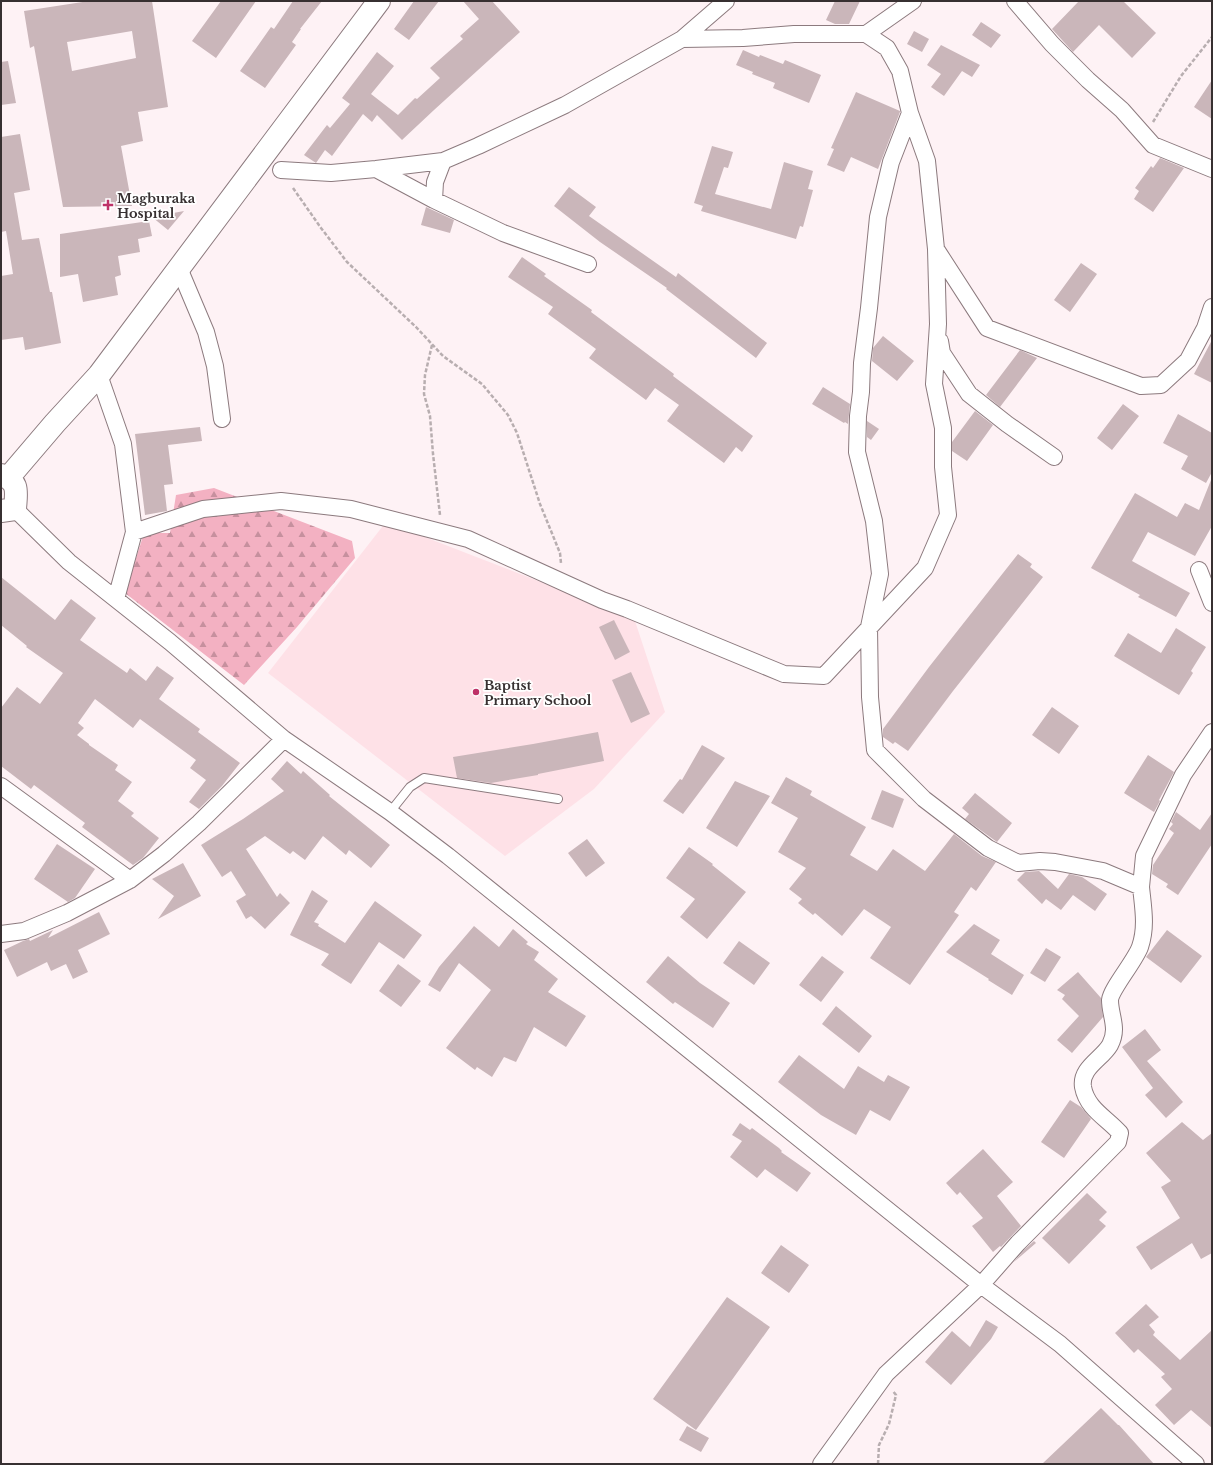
<svg xmlns="http://www.w3.org/2000/svg" width="1213" height="1465" viewBox="0 0 1213 1465" font-family="'Libre Baskerville',serif">
	<defs>
		<pattern id="forest-firs" width="22" height="20" patternUnits="userSpaceOnUse"><rect width="22" height="20" fill="#f3b1c2"/><path d="M5 1l3.5 6h-7zM16 11l3.5 6h-7z" fill="#c6909e"/></pattern>
	</defs>
	<rect width="100%" height="100%" fill="#fef2f5"/>
	<path fill="#fee1e7" d="M 386,522 L 634,618 L 665,712 L 594,789 L 505,856 L 268,673 Z"/>
	<path fill="url(#forest-firs)" d="M 214,488 L 352,541 L 355,558 L 297,627 L 244,685 L 125,593 L 144,533 L 170,533 L 176,495 Z"/>
	<path fill="#cab6ba" fill-rule="evenodd" d="M 89,1 L 152,1 L 168,107 L 138,112 L 143,141 L 121,146 L 132,206 L 63,207 L 34,46 L 30,48 L 24,11 ZM 132,31 L 136,58 L 72,71 L 67,42 Z
		M 221,1 L 256,1 L 216,58 L 192,41 Z
		M 293,1 L 322,1 L 300,29 L 301,29 L 292,42 L 296,45 L 265,88 L 240,71 L 271,27 L 274,29 Z
		M 414,1 L 439,1 L 409,40 L 394,29 Z
		M 463,1 L 492,1 L 520,32 L 434,110 L 402,140 L 377,115 L 372,122 L 363,114 L 332,156 L 325,150 L 316,163 L 304,155 L 327,125 L 330,128 L 350,104 L 342,98 L 377,52 L 394,66 L 371,94 L 398,115 L 415,98 L 417,99 L 440,78 L 430,68 L 463,39 L 460,36 L 479,19 Z
		M 835,1 L 860,1 L 849,24 L 835,24 L 826,20 Z
		M 1079,1 L 1123,1 L 1156,33 L 1132,58 L 1099,25 L 1073,52 L 1052,29 Z
		M 981,22 L 1001,35 L 991,48 L 972,35 Z
		M 914,31 L 929,39 L 922,52 L 907,44 Z
		M 941,45 L 980,65 L 972,77 L 962,71 L 944,96 L 931,87 L 941,74 L 927,65 Z
		M 743,50 L 759,57 L 760,55 L 783,64 L 785,60 L 821,75 L 809,103 L 773,88 L 775,83 L 752,74 L 753,72 L 736,65 Z
		M 8,61 L 16,103 L 1,105 L 1,62 Z
		M 1212,80 L 1212,119 L 1194,107 Z
		M 856,92 L 900,111 L 900,112 L 878,169 L 851,157 L 844,172 L 827,165 L 834,149 L 831,148 Z
		M 20,134 L 30,190 L 14,193 L 22,240 L 39,238 L 50,292 L 52,292 L 61,343 L 25,350 L 23,337 L 1,340 L 1,276 L 13,274 L 6,231 L 1,232 L 1,137 Z
		M 712,146 L 733,152 L 728,168 L 724,167 L 715,194 L 771,209 L 784,162 L 813,171 L 808,189 L 813,190 L 803,227 L 800,226 L 796,239 L 701,211 L 703,206 L 694,203 Z
		M 1160,158 L 1184,168 L 1153,212 L 1134,199 L 1139,191 L 1135,188 L 1151,166 L 1153,168 Z
		M 569,187 L 596,207 L 589,216 L 676,277 L 678,273 L 767,343 L 756,358 L 666,289 L 667,288 L 600,242 L 554,206 Z
		M 426,207 L 454,220 L 450,233 L 421,225 Z
		M 184,211 L 168,230 L 152,217 Z
		M 149,221 L 152,236 L 138,239 L 140,252 L 118,256 L 121,275 L 115,277 L 118,295 L 83,302 L 78,274 L 60,277 L 60,234 Z
		M 522,257 L 546,274 L 544,276 L 592,310 L 591,312 L 674,374 L 673,376 L 753,436 L 742,452 L 736,447 L 724,463 L 667,421 L 679,405 L 655,388 L 646,400 L 589,358 L 596,349 L 548,314 L 553,307 L 508,277 Z
		M 1081,263 L 1097,274 L 1070,312 L 1054,300 Z
		M 883,336 L 914,361 L 897,381 L 872,361 L 873,348 Z
		M 1212,340 L 1212,383 L 1194,374 Z
		M 1020,350 L 1037,358 L 1000,407 L 986,395 Z
		M 823,387 L 850,404 L 848,424 L 845,422 L 844,423 L 812,404 Z
		M 1123,404 L 1139,416 L 1112,450 L 1097,438 Z
		M 975,411 L 993,425 L 967,461 L 952,451 L 952,442 Z
		M 1178,414 L 1212,433 L 1212,472 L 1206,483 L 1181,469 L 1188,456 L 1163,443 Z
		M 867,421 L 879,429 L 871,440 L 867,437 Z
		M 200,427 L 202,441 L 168,445 L 173,484 L 164,485 L 167,511 L 145,515 L 135,434 Z
		M 1211,480 L 1212,526 L 1195,556 L 1148,532 L 1132,561 L 1190,593 L 1176,617 L 1138,597 L 1140,595 L 1091,568 L 1135,493 L 1177,517 L 1185,503 L 1199,510 Z
		M 1018,554 L 1032,564 L 1030,567 L 1043,577 L 953,691 L 908,751 L 895,742 L 893,744 L 883,737 L 883,729 L 929,667 Z
		M 1,577 L 55,620 L 71,599 L 96,618 L 80,640 L 127,673 L 130,668 L 146,681 L 157,666 L 174,678 L 159,699 L 200,729 L 198,732 L 240,763 L 222,786 L 199,809 L 189,802 L 206,780 L 190,768 L 196,760 L 140,719 L 133,728 L 95,699 L 78,723 L 84,728 L 77,735 L 89,744 L 89,745 L 118,765 L 115,770 L 132,782 L 118,801 L 134,813 L 131,816 L 159,838 L 143,858 L 133,865 L 82,827 L 85,823 L 34,785 L 31,789 L 1,766 L 1,708 L 17,687 L 40,704 L 63,673 L 26,647 L 27,646 L 1,625 Z
		M 614,620 L 630,652 L 615,660 L 599,627 Z
		M 1176,628 L 1206,647 L 1191,671 L 1193,673 L 1179,695 L 1114,656 L 1128,633 L 1161,653 Z
		M 631,672 L 650,714 L 631,723 L 612,680 Z
		M 1052,707 L 1079,726 L 1059,754 L 1032,735 Z
		M 598,732 L 604,761 L 538,774 L 538,775 L 491,783 L 457,778 L 453,757 L 533,744 Z
		M 702,745 L 725,758 L 683,814 L 663,801 L 680,779 L 682,780 Z
		M 1148,755 L 1174,772 L 1159,800 L 1160,801 L 1154,812 L 1124,793 Z
		M 287,761 L 301,774 L 303,771 L 330,795 L 329,796 L 390,845 L 371,868 L 349,850 L 346,855 L 323,836 L 305,860 L 293,851 L 290,854 L 265,836 L 246,849 L 277,897 L 280,893 L 290,903 L 265,929 L 251,916 L 246,919 L 236,901 L 246,895 L 231,871 L 222,877 L 201,845 L 243,819 L 284,791 L 271,779 Z
		M 786,777 L 812,791 L 810,795 L 866,827 L 850,855 L 877,871 L 893,849 L 925,871 L 954,834 L 982,856 L 996,862 L 976,891 L 971,887 L 954,912 L 959,915 L 910,985 L 870,958 L 891,927 L 864,909 L 842,936 L 815,913 L 813,915 L 798,903 L 802,899 L 789,889 L 806,868 L 778,852 L 798,818 L 771,803 Z
		M 735,781 L 770,796 L 737,847 L 706,828 Z
		M 882,790 L 904,799 L 893,828 L 871,819 Z
		M 975,793 L 1012,823 L 997,842 L 965,819 L 969,814 L 962,808 Z
		M 1176,812 L 1200,830 L 1212,813 L 1212,844 L 1178,895 L 1166,887 L 1168,884 L 1152,874 L 1153,865 L 1174,833 L 1169,829 L 1173,824 L 1171,822 Z
		M 587,839 L 605,863 L 586,877 L 568,853 Z
		M 57,844 L 95,869 L 75,898 L 68,902 L 34,879 Z
		M 689,847 L 713,864 L 712,865 L 746,892 L 707,939 L 680,917 L 695,899 L 666,878 Z
		M 183,863 L 201,896 L 158,919 L 174,896 L 152,879 Z
		M 1039,871 L 1058,889 L 1069,874 L 1082,877 L 1107,894 L 1095,911 L 1073,895 L 1061,910 L 1046,899 L 1042,904 L 1017,880 L 1025,872 Z
		M 312,890 L 328,901 L 314,922 L 319,924 L 318,926 L 345,943 L 375,901 L 422,935 L 404,959 L 379,942 L 351,984 L 321,965 L 329,954 L 290,935 Z
		M 99,912 L 110,934 L 78,950 L 88,972 L 73,979 L 66,964 L 51,971 L 47,962 L 17,977 L 4,950 L 23,941 L 29,939 L 30,941 L 53,930 L 48,938 Z
		M 974,924 L 1000,940 L 991,954 L 1024,975 L 1012,995 L 988,980 L 989,979 L 946,952 Z
		M 474,926 L 499,947 L 513,929 L 528,942 L 526,944 L 539,952 L 534,960 L 558,979 L 548,992 L 586,1016 L 566,1047 L 534,1027 L 516,1062 L 504,1057 L 492,1077 L 477,1067 L 475,1070 L 446,1048 L 491,990 L 459,963 L 440,992 L 428,985 L 439,967 Z
		M 1167,930 L 1202,956 L 1181,983 L 1146,957 Z
		M 739,941 L 770,963 L 754,985 L 723,963 Z
		M 1046,948 L 1061,957 L 1045,982 L 1030,973 Z
		M 668,956 L 700,983 L 730,1003 L 713,1028 L 675,1002 L 673,1004 L 646,982 Z
		M 822,956 L 844,972 L 821,1002 L 799,985 Z
		M 398,964 L 421,981 L 401,1007 L 379,991 Z
		M 1078,972 L 1101,998 L 1103,1017 L 1072,1053 L 1057,1040 L 1079,1016 L 1062,999 L 1065,995 L 1057,990 Z
		M 836,1006 L 872,1036 L 859,1053 L 822,1024 Z
		M 1145,1029 L 1161,1050 L 1147,1061 L 1183,1102 L 1166,1118 L 1145,1095 L 1153,1088 L 1122,1047 Z
		M 799,1055 L 844,1089 L 858,1066 L 884,1082 L 888,1075 L 910,1087 L 890,1121 L 870,1110 L 856,1135 L 821,1115 L 778,1082 Z
		M 1070,1100 L 1081,1107 L 1091,1119 L 1064,1158 L 1041,1142 Z
		M 1182,1122 L 1203,1140 L 1212,1133 L 1212,1253 L 1201,1259 L 1192,1243 L 1151,1270 L 1136,1247 L 1180,1218 L 1161,1187 L 1171,1181 L 1146,1153 Z
		M 740,1123 L 750,1130 L 752,1128 L 779,1148 L 782,1151 L 781,1152 L 811,1173 L 797,1192 L 765,1169 L 757,1178 L 730,1157 L 742,1141 L 732,1135 Z
		M 983,1149 L 1013,1182 L 997,1196 L 1021,1226 L 1001,1247 L 1000,1246 L 993,1252 L 972,1226 L 983,1218 L 960,1192 L 957,1195 L 946,1183 Z
		M 1087,1193 L 1107,1212 L 1099,1220 L 1106,1226 L 1069,1264 L 1042,1238 Z
		M 1034,1241 L 1036,1243 L 1014,1262 L 1025,1249 Z
		M 781,1245 L 809,1265 L 789,1293 L 761,1273 Z
		M 727,1297 L 770,1327 L 696,1430 L 653,1399 Z
		M 1146,1304 L 1159,1317 L 1149,1325 L 1155,1332 L 1153,1335 L 1180,1360 L 1212,1330 L 1212,1428 L 1191,1410 L 1174,1425 L 1155,1405 L 1172,1389 L 1161,1377 L 1165,1374 L 1138,1349 L 1134,1353 L 1115,1333 Z
		M 986,1320 L 998,1327 L 991,1339 L 951,1385 L 925,1362 L 952,1331 L 970,1347 Z
		M 1101,1408 L 1118,1425 L 1119,1425 L 1154,1464 L 1042,1464 Z
		M 687,1426 L 709,1438 L 701,1452 L 679,1440 Z"/>
	<g fill="none" stroke-linecap="round" stroke-linejoin="round">
		<defs>
			<path id="lane" d="M 390,812 L 410,787 L 424,778 L 558,799"/>
			<path id="street" d="M 1015,1 L 1052,44 L 1088,80 L 1122,110 L 1153,145 L 1212,169
				M 866,34 L 913,1
				M 682,39 L 743,38 L 794,34 L 866,34 L 887,48 L 900,71 L 910,113 L 891,162 L 878,217 L 869,308 L 862,363 L 861,392 L 858,416 L 857,452 L 874,521 L 880,574 L 869,627 L 870,697 L 875,750 L 924,799 L 988,848 L 1018,863 L 1040,861 L 1055,862 L 1103,871 L 1141,887 C 1143,907 1147,927 1140,947 C 1135,961 1111,989 1110,1000 C 1110,1016 1119,1028 1110,1045 C 1102,1059 1080,1068 1083,1087 C 1087,1109 1107,1118 1120,1133 L 1118,1142 L 1018,1243 L 981,1285 L 886,1374 L 821,1464
				M 376,169 L 434,200 L 503,233 L 588,264
				M 281,170 L 331,173 L 376,169 L 443,161 L 478,146 L 565,105 L 682,39 L 726,1
				M 434,200 L 435,182 L 443,161
				M 936,249 L 987,328 L 1141,386 L 1161,385 L 1188,360 L 1205,328 L 1212,307
				M 179,268 L 206,332 L 215,366 L 222,419
				M 940,341 L 942,353 L 969,394 L 1007,424 L 1054,457
				M 99,375 L 123,444 L 134,532 L 116,599
				M 15,509 L 69,562 L 170,642 L 284,739 L 390,812 L 448,856 L 981,1285 L 1060,1344 L 1196,1464
				M 134,532 L 203,509 L 281,501 L 351,509 L 468,539 L 602,600 L 627,609 L 784,674 L 824,676 L 925,568 L 948,515 L 943,467 L 943,428 L 934,384 L 938,324 L 936,249 L 927,161 L 910,113
				M 1199,570 L 1212,603
				M 1,786 L 130,880
				M 1141,887 L 1144,856 L 1183,775 L 1212,732
				M 1,934 L 24,931 L 67,913 L 130,880 L 164,854 L 199,823 L 284,739"/>
			<path id="secondary" d="M 1,475 C 20,481 16,493 15,509 L 1,511
				M 8,478 L 55,423 L 99,375 L 379,1"/>
		</defs>
		<use href="#lane" stroke="#8c7a7e" stroke-width="10"/>
		<use href="#street" stroke="#8c7a7e" stroke-width="18"/>
		<use href="#secondary" stroke="#8c7a7e" stroke-width="24"/>
		<path stroke="#b8aeb0" stroke-width="2.5" stroke-dasharray="4 2" stroke-linecap="butt" d="M 1153,122 L 1181,76 L 1212,37
			M 293,188 L 321,228 L 347,262 L 416,327 L 443,356 L 482,384 L 508,415 L 517,433 L 540,504 L 560,553 L 561,563
			M 432,345 L 425,375 L 424,394 L 430,416 L 433,454 L 440,515
			M 878,1464 L 879,1445 L 889,1424 L 896,1395 L 893,1391"/>
		<use href="#lane" stroke="#fff" stroke-width="8"/>
		<use href="#street" stroke="#fff" stroke-width="16"/>
		<use href="#secondary" stroke="#fff" stroke-width="22"/>
	</g>
	<g fill="#be3268" stroke="#fff" stroke-width="1.5">
		<path d="M106 199h4v4h4v4h-4v4h-4v-4h-4v-4h4z"/>
		<circle cx="476" cy="692" r="4"/>
	</g>
	<g text-anchor="middle" dominant-baseline="central" stroke-width="3.5" stroke-linejoin="round" paint-order="stroke">
		<g font-size="13" font-weight="bold" fill="#373031" stroke="#fff" text-anchor="start">
			<text x="117" y="198">Magburaka<tspan x="117" dy="15">Hospital</tspan></text>
			<text x="484" y="685">Baptist<tspan x="484" dy="15">Primary School</tspan></text>
		</g>
	</g>
	<rect width="1213" height="1465" fill="none" stroke="#373031" stroke-width="4"/>
</svg>
